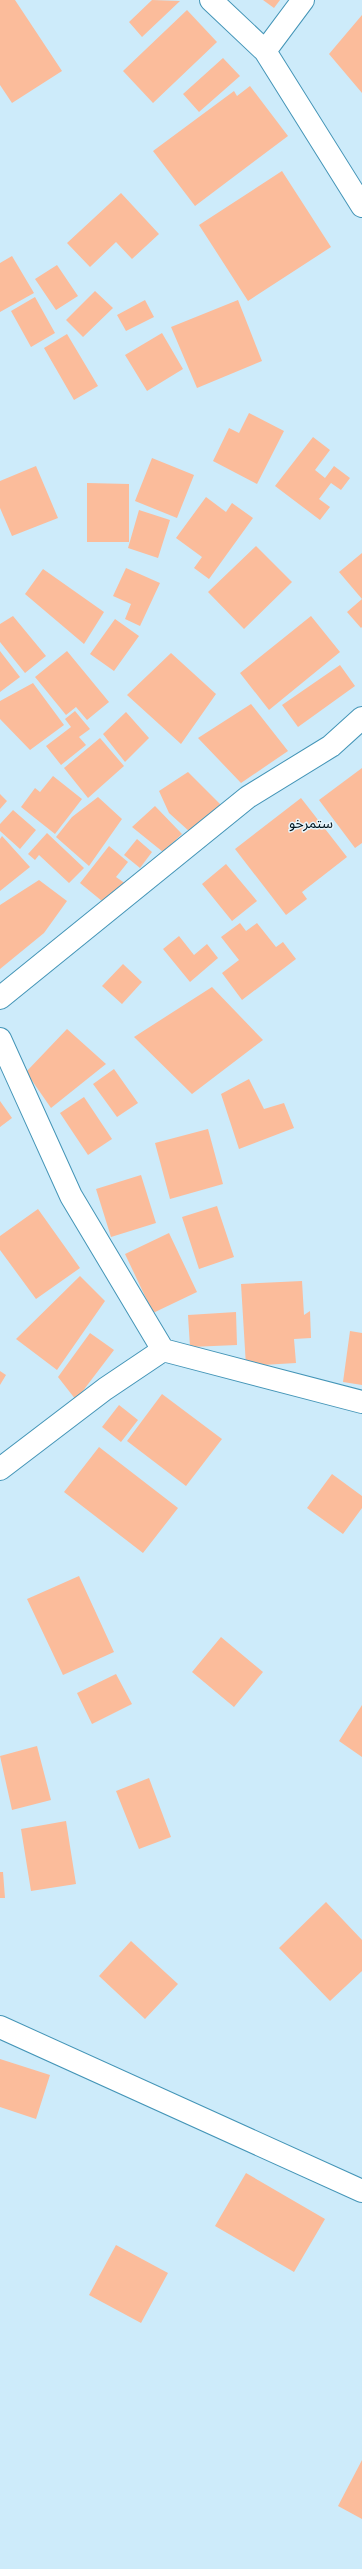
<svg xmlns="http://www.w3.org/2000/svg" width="362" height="2569" viewBox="0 0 362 2569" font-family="'Golos Text','Noto Sans Arabic',sans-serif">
	<rect width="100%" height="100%" fill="#cdebfa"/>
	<path fill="#fbbc9b" d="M 0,0 L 15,0 L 62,71 L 12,103 L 0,85 Z
		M 152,0 L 180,1 L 142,37 L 129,22 Z
		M 263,0 L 280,0 L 274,8 Z
		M 187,10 L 217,42 L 153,103 L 123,71 Z
		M 362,15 L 362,93 L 329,54 Z
		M 223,58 L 240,76 L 199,112 L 183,94 Z
		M 250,86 L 288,136 L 195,206 L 153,151 L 234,91 L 237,96 Z
		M 282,171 L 331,247 L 248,301 L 199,225 Z
		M 121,193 L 159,234 L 132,259 L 116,242 L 90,267 L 67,243 Z
		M 12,256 L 34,293 L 0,312 L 0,263 Z
		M 57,265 L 78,296 L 56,310 L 35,279 Z
		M 95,291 L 113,308 L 83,337 L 66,320 Z
		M 35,297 L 55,333 L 31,347 L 11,311 Z
		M 145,300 L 154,317 L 126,331 L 117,315 Z
		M 238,300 L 262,361 L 197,388 L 171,327 Z
		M 162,333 L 183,369 L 147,391 L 125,355 Z
		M 67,334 L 98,386 L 74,400 L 44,348 Z
		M 249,413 L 284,431 L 257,484 L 213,461 L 229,428 L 239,433 Z
		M 313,437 L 330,450 L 315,470 L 325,478 L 334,466 L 350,478 L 341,490 L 331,483 L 319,499 L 330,507 L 320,520 L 275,486 Z
		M 152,458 L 194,475 L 177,518 L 135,501 Z
		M 36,466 L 58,518 L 12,536 L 0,508 L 0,481 Z
		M 87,483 L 129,484 L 129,542 L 87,542 Z
		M 206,497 L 226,512 L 232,503 L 253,518 L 209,579 L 194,568 L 202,557 L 176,538 Z
		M 139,510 L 170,520 L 158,558 L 128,548 Z
		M 256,546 L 292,582 L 244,629 L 208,592 Z
		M 362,553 L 362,627 L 361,628 L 347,612 L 362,599 L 339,572 Z
		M 126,568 L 160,583 L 140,626 L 125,619 L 131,604 L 113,596 Z
		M 43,569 L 104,612 L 84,644 L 25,594 Z
		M 13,616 L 46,656 L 25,673 L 0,642 L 0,624 Z
		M 311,616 L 340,652 L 269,710 L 240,673 Z
		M 115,619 L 139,636 L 114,671 L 90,654 Z
		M 0,651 L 20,677 L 0,692 Z
		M 67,651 L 109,702 L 87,720 L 76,707 L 66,715 L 35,677 Z
		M 171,653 L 216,694 L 181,744 L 127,695 Z
		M 340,665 L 355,686 L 298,727 L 282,705 Z
		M 33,683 L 64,725 L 30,750 L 0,719 L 0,701 Z
		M 251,704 L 288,751 L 241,783 L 198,738 Z
		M 75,711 L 90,729 L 79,737 L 86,745 L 61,765 L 46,746 L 71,727 L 65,719 Z
		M 126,712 L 149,738 L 125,762 L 103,734 Z
		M 100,738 L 124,766 L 88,798 L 64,768 Z
		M 362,768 L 362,843 L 355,848 L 319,800 Z
		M 188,772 L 221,805 L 190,832 L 169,813 L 159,791 Z
		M 53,776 L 82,799 L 55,834 L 21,807 L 35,788 L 40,792 Z
		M 0,794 L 7,801 L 0,809 Z
		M 98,797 L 122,819 L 89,866 L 56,837 L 72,817 Z
		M 301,798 L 347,857 L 302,892 L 307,899 L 286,915 L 235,849 Z
		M 155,806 L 182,834 L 163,852 L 132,827 Z
		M 13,810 L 36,830 L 20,849 L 0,831 L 0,824 Z
		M 47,833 L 84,868 L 69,883 L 39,855 L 35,860 L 28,854 Z
		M 2,836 L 30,867 L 0,891 L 0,839 Z
		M 137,839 L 152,852 L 140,868 L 124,855 Z
		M 109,846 L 128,862 L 116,877 L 126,884 L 108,906 L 80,883 Z
		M 226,864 L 257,901 L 232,921 L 202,884 Z
		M 39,880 L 67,901 L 44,933 L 0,969 L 0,905 Z
		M 240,923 L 246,931 L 257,923 L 276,947 L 283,942 L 296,959 L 242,1000 L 222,973 L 239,960 L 221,937 Z
		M 179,936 L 194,955 L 207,944 L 218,958 L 190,982 L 163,949 Z
		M 123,964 L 142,982 L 122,1004 L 102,986 Z
		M 212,987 L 263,1040 L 192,1094 L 134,1037 Z
		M 67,1029 L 106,1064 L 51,1108 L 26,1072 Z
		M 114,1069 L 138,1103 L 117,1117 L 93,1084 Z
		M 249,1079 L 264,1109 L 284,1103 L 294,1128 L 239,1149 L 221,1094 Z
		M 84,1097 L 112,1139 L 88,1155 L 60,1113 Z
		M 0,1101 L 12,1118 L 0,1127 Z
		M 208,1129 L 223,1184 L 170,1199 L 155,1143 Z
		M 141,1175 L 156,1223 L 111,1237 L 96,1189 Z
		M 217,1206 L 234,1257 L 199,1269 L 182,1217 Z
		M 38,1209 L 80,1268 L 36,1299 L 0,1250 L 0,1236 Z
		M 169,1233 L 197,1292 L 153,1313 L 125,1254 Z
		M 80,1276 L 105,1301 L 57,1370 L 16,1339 Z
		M 302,1281 L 304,1315 L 310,1311 L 311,1338 L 294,1339 L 296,1363 L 246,1366 L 241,1284 Z
		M 236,1312 L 237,1345 L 190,1347 L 188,1315 Z
		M 350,1331 L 362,1333 L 362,1385 L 343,1382 Z
		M 90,1333 L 114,1350 L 76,1400 L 58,1377 Z
		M 0,1371 L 6,1375 L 0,1385 Z
		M 162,1394 L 222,1439 L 186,1486 L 127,1441 Z
		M 119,1405 L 138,1420 L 121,1442 L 102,1427 Z
		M 99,1447 L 178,1508 L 143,1553 L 64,1492 Z
		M 332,1474 L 362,1496 L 362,1508 L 343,1534 L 307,1508 Z
		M 79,1576 L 114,1652 L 63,1675 L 27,1599 Z
		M 221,1637 L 263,1672 L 234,1707 L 192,1672 Z
		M 116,1674 L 132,1704 L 92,1724 L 77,1693 Z
		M 362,1705 L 362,1757 L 339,1741 Z
		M 37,1746 L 51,1800 L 12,1810 L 0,1756 Z
		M 149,1778 L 171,1837 L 139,1849 L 116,1791 Z
		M 66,1821 L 76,1884 L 31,1891 L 21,1829 Z
		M 0,1872 L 3,1872 L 5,1898 L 0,1898 Z
		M 326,1902 L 362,1940 L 362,1971 L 330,2001 L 279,1948 Z
		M 131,1941 L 178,1984 L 145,2019 L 99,1976 Z
		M 0,2059 L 50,2075 L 36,2119 L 0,2107 Z
		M 246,2173 L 325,2219 L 294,2272 L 215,2226 Z
		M 116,2245 L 168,2273 L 141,2323 L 89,2295 Z
		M 362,2460 L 362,2519 L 338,2506 Z"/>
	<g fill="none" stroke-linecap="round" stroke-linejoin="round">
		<defs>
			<path id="minor" d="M 211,0 L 265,51 L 362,206
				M 265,51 L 303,0
				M 0,998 L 248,797 L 331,746 L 362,718
				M 0,1039 L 71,1196 L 163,1350 L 362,1402
				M 0,1469 L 105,1389 L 163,1350
				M 0,2027 L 362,2191"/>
		</defs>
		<use href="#minor" stroke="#4495b7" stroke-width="24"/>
		<use href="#minor" stroke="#fff" stroke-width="22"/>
	</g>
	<g text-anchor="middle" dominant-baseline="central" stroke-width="3" stroke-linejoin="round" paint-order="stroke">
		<g font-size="14" fill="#00151f" stroke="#e7f6fd">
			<text x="311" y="822">ستمرخو</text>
		</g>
	</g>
</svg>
